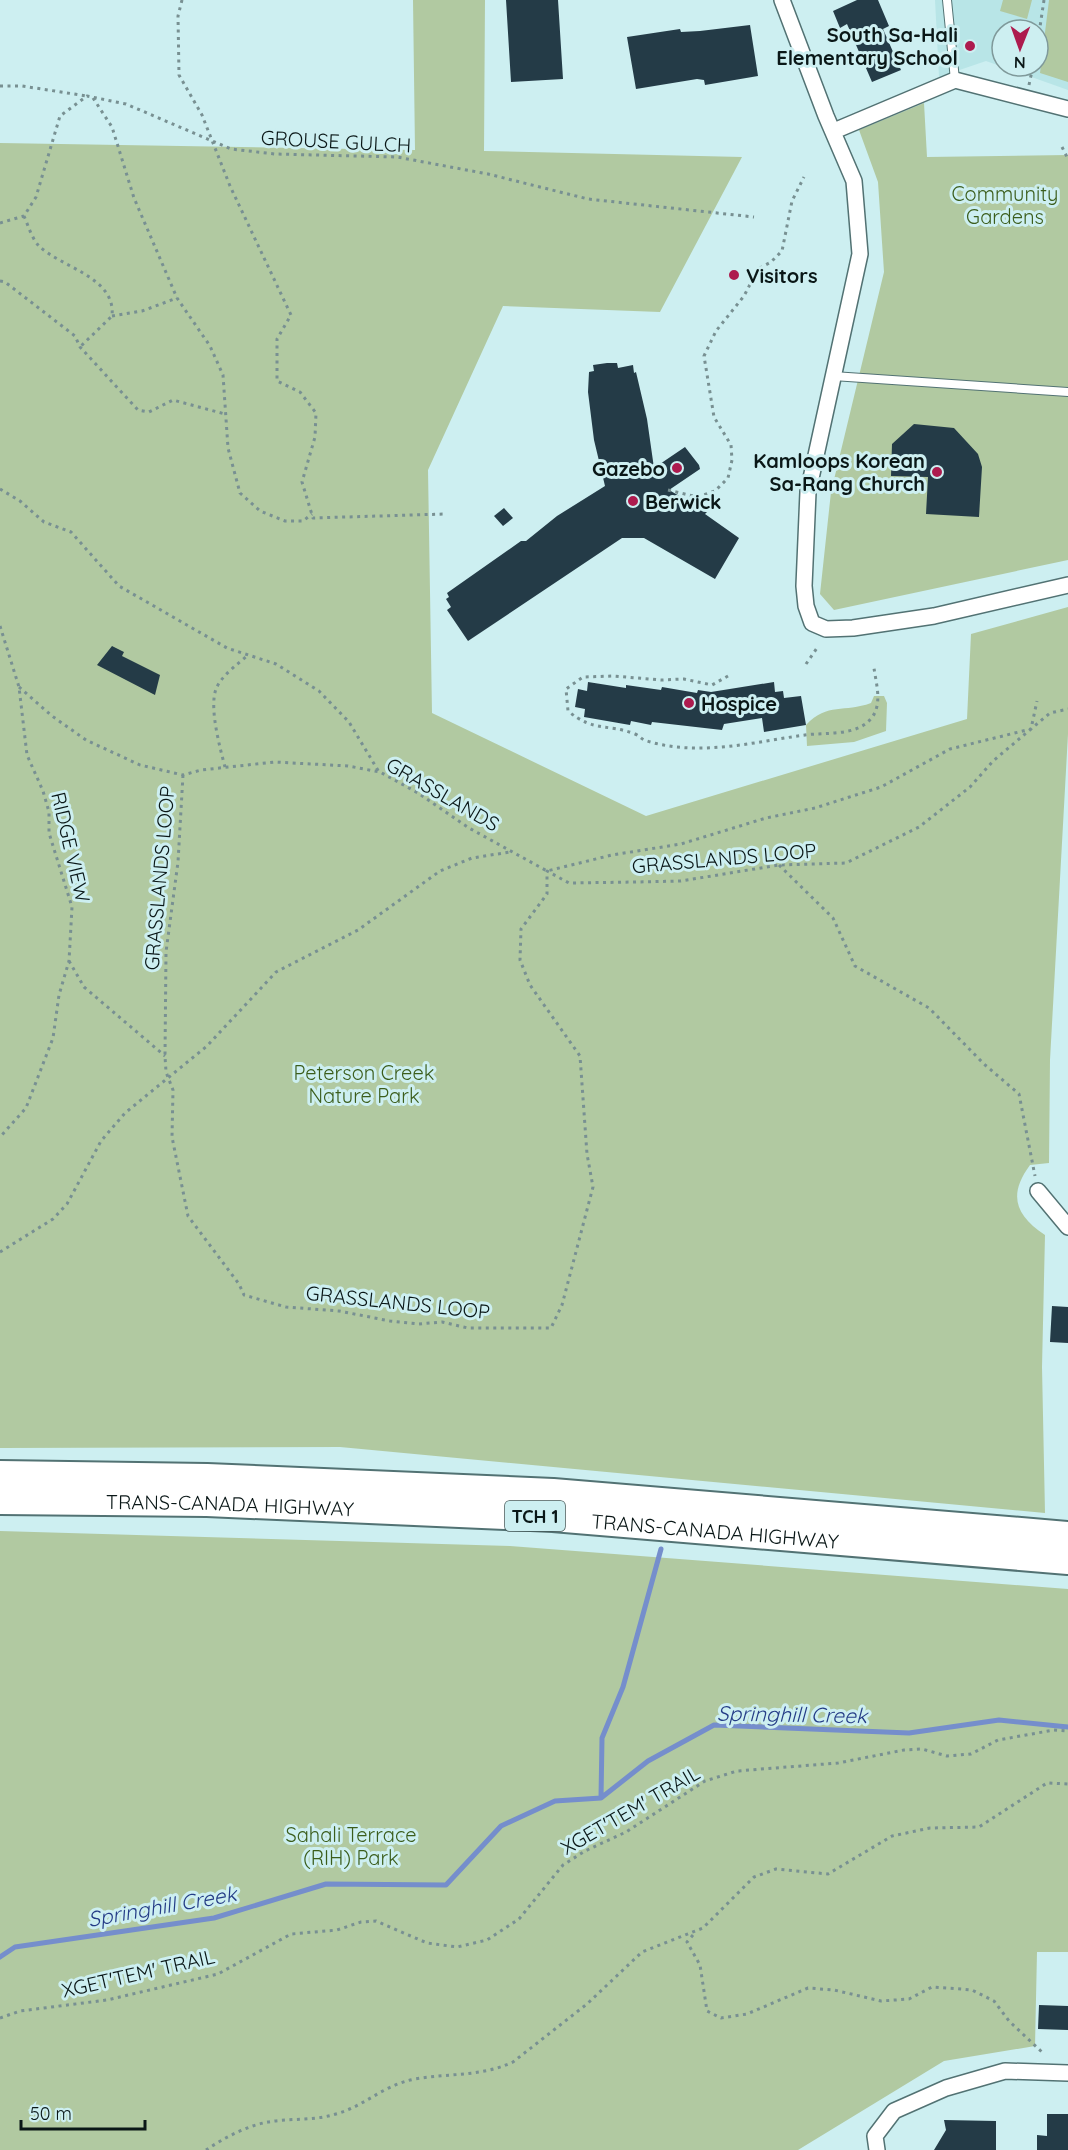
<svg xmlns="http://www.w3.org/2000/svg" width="1068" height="2150" viewBox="0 0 1068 2150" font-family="Quicksand,sans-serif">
	<rect width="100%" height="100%" fill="#cdeff1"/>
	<path fill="#b8e5e7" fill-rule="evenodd" d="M 935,0 L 1068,0 L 1068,90 L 986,61 L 939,77 ZM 1002,30 L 1038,30 L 1038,66 L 1002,66 Z"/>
	<path fill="#b1c9a1" d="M 413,0 L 485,0 L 484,151 L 742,157 L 660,312 L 503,306 L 428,470 L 432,713 L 646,816 L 967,719 L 971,634 L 1068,607 L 1068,734 L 1050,1060 L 1049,1163 L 1030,1165 C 1008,1195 1015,1215 1045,1235 L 1042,1367 L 1045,1513 L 340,1447 L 0,1448 L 0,143 L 415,150 Z
		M 1003,0 L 1032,0 L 1027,19 L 1000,11 Z
		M 1049,0 L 1068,0 L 1068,82 L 1040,73 Z
		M 924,103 L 927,157 L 1068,155 L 1068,560 L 834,610 L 820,594 L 831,492 L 884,272 L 878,182 L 859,130 Z
		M 874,696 L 884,696 L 887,703 L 886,731 L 854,742 L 807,746 L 806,725 C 828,702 844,713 871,703 Z
		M 0,1531 L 510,1546 L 1068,1589 L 1068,1952 L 1037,1952 L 1035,2046 L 944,2061 L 798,2150 L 0,2150 Z"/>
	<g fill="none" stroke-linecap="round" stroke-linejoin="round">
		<path stroke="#758ecc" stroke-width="5" d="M 601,1798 L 602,1738 L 623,1687 L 661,1549
			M 0,1957 L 15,1947 L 214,1918 L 326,1884 L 446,1885 L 501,1826 L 555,1801 L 601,1798 L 648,1761 L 714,1725 L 909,1733 L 999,1720 L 1068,1727"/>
	</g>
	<path fill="#243b47" d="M 506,0 L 558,0 L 563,79 L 511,82 Z
		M 857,0 L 878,0 L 889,26 L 883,29 L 901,70 L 872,82 L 847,24 L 840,28 L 833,11 Z
		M 750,25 L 758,76 L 705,85 L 704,80 L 697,79 L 636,89 L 627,37 L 680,29 L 681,32 L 700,31 Z
		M 607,363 L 617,363 L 618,368 L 633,365 L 634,373 L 636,372 L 647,419 L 654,468 L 685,447 L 699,465 L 700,469 L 669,490 L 707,512 L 705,514 L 739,538 L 715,579 L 644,538 L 622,538 L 468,641 L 447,610 L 451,607 L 446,599 L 449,597 L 447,593 L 521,541 L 526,541 L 557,516 L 605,486 L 594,440 L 588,392 L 589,372 L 594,371 L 593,365 Z
		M 914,424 L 954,428 L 978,454 L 982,467 L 979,517 L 926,514 L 928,477 L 891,476 L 892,444 Z
		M 504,508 L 513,518 L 503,526 L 494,516 Z
		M 112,646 L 124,652 L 122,656 L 160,675 L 155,695 L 97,665 Z
		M 588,682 L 626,688 L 626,685 L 661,690 L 662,687 L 697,693 L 698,690 L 711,692 L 774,682 L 775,692 L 783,691 L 784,698 L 801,696 L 806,725 L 764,732 L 762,718 L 724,724 L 722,730 L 652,722 L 651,725 L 631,721 L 630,725 L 584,717 L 585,709 L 575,707 L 578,689 L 587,691 Z
		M 1052,1306 L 1068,1307 L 1068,1343 L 1050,1342 Z
		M 1039,2005 L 1068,2006 L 1068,2030 L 1038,2029 Z
		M 1047,2114 L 1068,2114 L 1068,2150 L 1037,2150 L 1037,2135 L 1047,2136 Z
		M 944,2120 L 996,2121 L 996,2150 L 934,2150 L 946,2130 Z"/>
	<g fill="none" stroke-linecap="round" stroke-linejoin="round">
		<defs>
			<path id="service" d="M 947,0 L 955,80
				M 833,376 L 1068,392"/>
			<path id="minor" d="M 782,0 L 826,116 L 854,181 L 860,254 L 808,492 L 804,586 L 806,606 L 812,623 L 826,629 L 853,628 L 934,616 L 1068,585
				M 834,131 L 955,80 L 1068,109
				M 1038,1191 L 1068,1227
				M 877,2150 L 875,2136 L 894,2111 L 946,2088 L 1005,2071 L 1068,2073"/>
			<g id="motorway">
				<path d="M 0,1475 L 207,1478 L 553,1493 L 1068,1536"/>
				<path id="s1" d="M 0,1500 L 207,1502 L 553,1517 L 1068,1560"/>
			</g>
		</defs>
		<use href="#service" stroke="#527273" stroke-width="10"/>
		<use href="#minor" stroke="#527273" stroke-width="18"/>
		<use href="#motorway" stroke="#527273" stroke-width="32"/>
		<path stroke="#789092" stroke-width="3" stroke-dasharray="3 4.5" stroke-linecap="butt" d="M 182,0 L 178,16 L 179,75 L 202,115 L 230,186 L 291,315 L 277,339 L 277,381 L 300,392 L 316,413 L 315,437 L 302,482 L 313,518 L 445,514
			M 1038,40 L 1044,0
			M 1029,85 L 1033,66
			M 0,86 L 22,86 L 87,96
			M 93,98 L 112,127 L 134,198 L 177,298 L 210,346 L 223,375 L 228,448 L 240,493 L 260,511 L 285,521 L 303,521 L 312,514
			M 1062,147 L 1068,159
			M 24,216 C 28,225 32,239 39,246 C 62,268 116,277 112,316 L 80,347
			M 0,223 L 24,216 L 36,197 L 60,116 L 87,96 L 126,104 L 231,149 L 275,154 L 397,157 L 488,174 L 588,199 L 754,217
			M 0,281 L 5,282 L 75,336 L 80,347 L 138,410 L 149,412 L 173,400 L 225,414
			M 112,316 L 142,311 L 177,298
			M 0,489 L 20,501 L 44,522 L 71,532 L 119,586 L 227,648 L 276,664 L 319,691 L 349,722 L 379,772
			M 668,490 L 697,497 L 715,491 L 728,478 L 732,460 L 731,445 L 714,417 L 704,356 L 716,331 L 744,296 L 758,269 L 771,262 L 782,251 L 792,201 L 804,177
			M 0,626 L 19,687 L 27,755 L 43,791 L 49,812 L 49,833 L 72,907 L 69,961 L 59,995 L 53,1038 L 26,1108 L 0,1137
			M 806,664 L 817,648
			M 728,676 L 712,685 L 684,679 L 661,680 L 614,676 L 583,677 L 566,689 L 568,711 C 595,733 607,723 635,734 C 640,736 642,740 647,741 C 699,757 753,742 805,735 C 826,732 859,737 873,716 C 882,702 876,683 874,668
			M 19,687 L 52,716 L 86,740 L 140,765 L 183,775 L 201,770 L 275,762 L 348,766 L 380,772 L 418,793 L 469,828 L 547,871 L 612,855 L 681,844 L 766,818 L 815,808 L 881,787 L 950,749 L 1031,729 L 1050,713 L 1068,709
			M 225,767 C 220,748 209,708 216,689 C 221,676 238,664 248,655
			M 183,775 L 178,862 L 166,952 L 165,1056 L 166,1072 L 173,1090 L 172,1137 L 188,1216 L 239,1284 L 244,1295 L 286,1307 L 339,1311 L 390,1321 L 419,1324 L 442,1322 L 468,1328 L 551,1328 L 562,1305 L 593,1187 L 587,1154 L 580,1056 L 530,985 L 520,960 L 521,929 L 547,894 L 547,871 L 569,883 L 636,882 L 681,881 L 779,865 L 846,863 L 919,827 L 970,787 L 993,761 L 1031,729 L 1037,701
			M 779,865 L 833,918 L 855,966 L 929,1008 L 984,1064 L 1019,1094 L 1035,1176
			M 69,961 L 84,987 L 165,1056
			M 0,1252 L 53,1219 L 67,1204 L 101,1141 L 125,1113 L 207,1046 L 276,972 L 358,930 L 440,871 L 472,858 L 510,852
			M 693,1935 L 687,1942 L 700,1965 L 707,2011 L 721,2018 L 747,2014 L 808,1988 L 834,1990 L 881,2001 L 909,1999 L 932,1987 L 961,1989 L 972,1990 L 994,2001 L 1009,2021 L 1044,2054
			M 0,2018 L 20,2011 L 107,2000 L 218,1974 L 291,1934 L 337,1930 L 361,1922 L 376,1921 L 427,1943 L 457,1947 L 487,1940 L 519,1919 L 563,1865 L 585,1851 L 626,1832 L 705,1781 L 737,1771 L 838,1763 L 904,1750 L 922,1749 L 947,1756 L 971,1754 L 998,1740 L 1054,1730 L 1068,1731
			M 206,2150 C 224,2138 246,2126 268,2122 C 290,2118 314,2121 336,2114 C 365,2106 383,2085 415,2079 C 449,2073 481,2077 513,2062 L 587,2004 L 642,1952 L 703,1928 L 754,1877 L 776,1869 L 828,1874 L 892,1836 L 930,1828 L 979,1827 L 1047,1783 L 1068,1784"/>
		<use href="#service" stroke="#fff" stroke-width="8"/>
		<use href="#minor" stroke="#fff" stroke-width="15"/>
		<use href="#motorway" stroke="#fff" stroke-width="28"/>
	</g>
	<g fill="#ad1b4e" stroke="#cdeff1" stroke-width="2">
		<circle cx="970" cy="46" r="6"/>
		<circle cx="734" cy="275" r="6"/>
		<circle cx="677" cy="468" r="6"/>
		<circle cx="937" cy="472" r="6"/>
		<circle cx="633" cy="501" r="6"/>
		<circle cx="689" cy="703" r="6"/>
	</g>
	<g text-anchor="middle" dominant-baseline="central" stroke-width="6" stroke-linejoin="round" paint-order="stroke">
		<rect fill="#cdeff1" stroke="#445858" stroke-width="1.5" x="505" y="1501" width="60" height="30" rx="4.5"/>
		<g font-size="18" font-weight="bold" fill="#0a1717">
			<text x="535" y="1516">TCH 1</text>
		</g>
		<g font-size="20" font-weight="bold" fill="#0a1717" stroke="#cdeff1" text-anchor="end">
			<text x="958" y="34">South Sa-Hali<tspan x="958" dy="23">Elementary School</tspan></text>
			<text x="746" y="275" text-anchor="start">Visitors</text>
			<text x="925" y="460">Kamloops Korean<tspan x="925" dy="23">Sa-Rang Church</tspan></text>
			<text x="665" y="468">Gazebo</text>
			<text x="645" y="501" text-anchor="start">Berwick</text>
			<text x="701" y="703" text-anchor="start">Hospice</text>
		</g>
		<g font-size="20" fill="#0a1717" stroke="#cdeff1">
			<text transform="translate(336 141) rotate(3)">GROUSE GULCH</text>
			<text transform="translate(443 794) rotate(30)">GRASSLANDS</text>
			<text transform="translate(71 847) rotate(77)">RIDGE VIEW</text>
			<text transform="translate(724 858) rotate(-5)">GRASSLANDS LOOP</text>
			<text transform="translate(159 878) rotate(-85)">GRASSLANDS LOOP</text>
			<text transform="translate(398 1302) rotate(6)">GRASSLANDS LOOP</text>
			<text stroke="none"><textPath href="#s1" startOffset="230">TRANS-CANADA HIGHWAY</textPath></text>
			<text stroke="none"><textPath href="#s1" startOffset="716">TRANS-CANADA HIGHWAY</textPath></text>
			<text transform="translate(630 1810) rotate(-30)">XGET'TEM' TRAIL</text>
			<text transform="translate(138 1973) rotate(-13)">XGET'TEM' TRAIL</text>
		</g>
		<g font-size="20" fill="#3b5d1b" stroke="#cdeff1">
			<text x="1005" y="193">Community<tspan x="1005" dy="23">Gardens</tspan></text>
			<text x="364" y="1072">Peterson Creek<tspan x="364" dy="23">Nature Park</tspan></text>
			<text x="351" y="1834">Sahali Terrace<tspan x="351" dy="23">(RIH) Park</tspan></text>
		</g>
		<g font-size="21" font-style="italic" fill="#243c86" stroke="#cdeff1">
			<text transform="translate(792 1714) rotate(1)">Springhill Creek</text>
			<text transform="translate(162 1906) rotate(-10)">Springhill Creek</text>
		</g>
	</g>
	<g transform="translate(1020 48) rotate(181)"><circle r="28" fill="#cdeff1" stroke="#7f999a" stroke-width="1.5"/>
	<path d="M0-4.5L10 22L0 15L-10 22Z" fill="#ad1b4e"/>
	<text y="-9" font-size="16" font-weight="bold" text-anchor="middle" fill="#0a1717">N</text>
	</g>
	<path d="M21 2120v9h124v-9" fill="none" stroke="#0a1717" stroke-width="3"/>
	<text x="30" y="2120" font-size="18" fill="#0a1717" stroke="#cdeff1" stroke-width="4.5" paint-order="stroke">50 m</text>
</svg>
